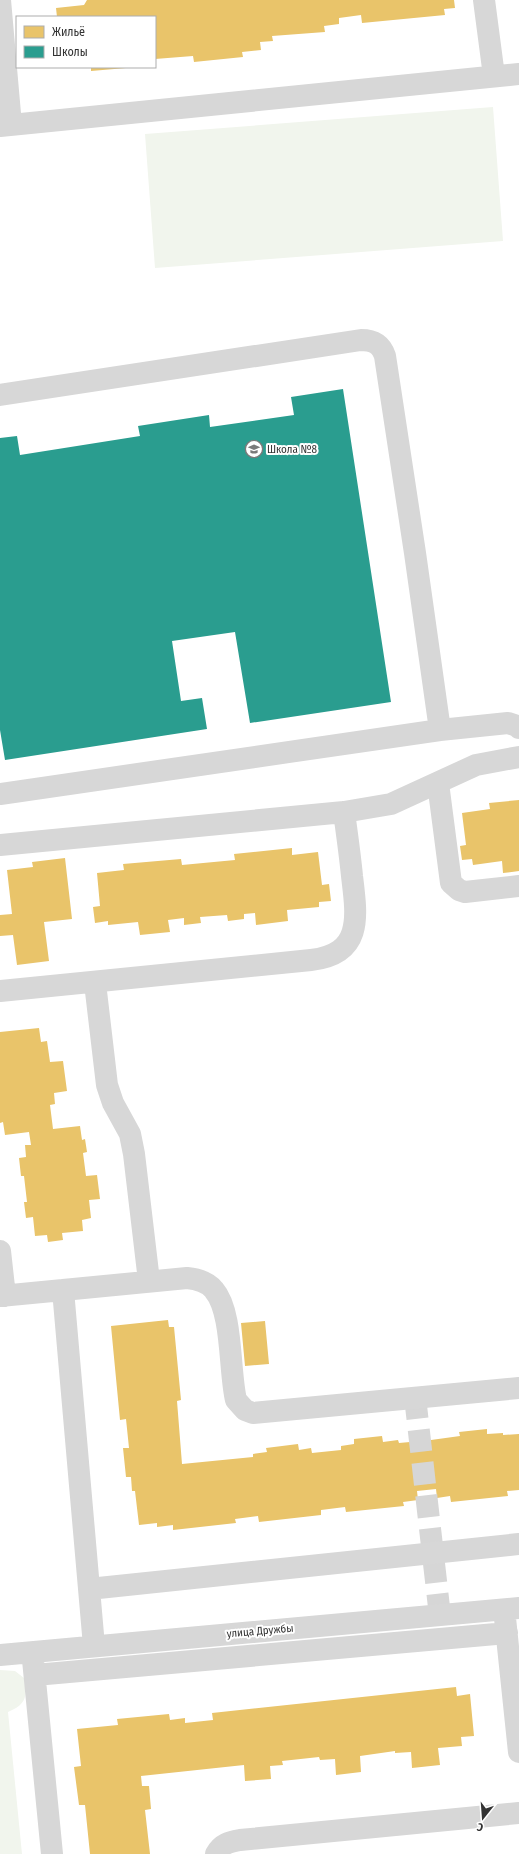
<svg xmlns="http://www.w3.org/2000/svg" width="519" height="1854" viewBox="0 0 519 1854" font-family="'Fira Sans Condensed',sans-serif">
	<rect width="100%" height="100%" fill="#fff"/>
	<path fill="#f1f5ed" d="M 493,107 L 503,241 L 155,268 L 145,134 Z
		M 0,1670 L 15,1671 L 24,1678 C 27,1697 27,1704 8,1712 L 22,1854 L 0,1854 Z"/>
	<path fill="#e9c46a" d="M 87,0 L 454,0 L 455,8 L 444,9 L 445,15 L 362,23 L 361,15 L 339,18 L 339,24 L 324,26 L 325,32 L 272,36 L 273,41 L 260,42 L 261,50 L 242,52 L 243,57 L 194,62 L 193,56 L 155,59 L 155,17 L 57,17 L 56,8 L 84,5 Z
		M 91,67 L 126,67 L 126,68 L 91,71 Z
		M 519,800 L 519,871 L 503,873 L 502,861 L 473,865 L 472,859 L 462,860 L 460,846 L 466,845 L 462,813 L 490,809 L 489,803 Z
		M 292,848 L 292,855 L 318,852 L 322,885 L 329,884 L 331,901 L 319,902 L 319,907 L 287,910 L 288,921 L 256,925 L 255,913 L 244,914 L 244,919 L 228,921 L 227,915 L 200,917 L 201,923 L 184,925 L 184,918 L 168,920 L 170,932 L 140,935 L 138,922 L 108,925 L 108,921 L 95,923 L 93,907 L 100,906 L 97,873 L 124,870 L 123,864 L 181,859 L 182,865 L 235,860 L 234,854 Z
		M 65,858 L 72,919 L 44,922 L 49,961 L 17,965 L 13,935 L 0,936 L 0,915 L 12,914 L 7,870 L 33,867 L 32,862 Z
		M 39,1028 L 41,1042 L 47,1041 L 50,1062 L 63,1061 L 67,1091 L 54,1093 L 55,1104 L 50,1105 L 53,1129 L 80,1126 L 82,1140 L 85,1139 L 87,1152 L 83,1153 L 86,1176 L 97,1175 L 100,1199 L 89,1200 L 91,1218 L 82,1220 L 83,1231 L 62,1233 L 63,1240 L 48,1242 L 47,1235 L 35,1236 L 33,1217 L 26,1218 L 24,1202 L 27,1202 L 24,1176 L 21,1176 L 19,1158 L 26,1157 L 25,1145 L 31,1145 L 29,1132 L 5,1135 L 3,1122 L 0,1123 L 0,1032 Z
		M 168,1320 L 169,1327 L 174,1327 L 181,1400 L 177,1401 L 182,1464 L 253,1457 L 253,1454 L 267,1452 L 266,1448 L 298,1444 L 299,1450 L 311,1448 L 312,1453 L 341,1450 L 341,1446 L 354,1444 L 354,1439 L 382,1436 L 383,1442 L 398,1440 L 399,1443 L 410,1442 L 411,1447 L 431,1444 L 431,1440 L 460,1436 L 459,1432 L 487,1429 L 487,1434 L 503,1433 L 503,1435 L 519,1434 L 519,1490 L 507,1491 L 508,1496 L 451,1502 L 450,1496 L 437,1498 L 436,1489 L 417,1491 L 418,1500 L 403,1502 L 404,1506 L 346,1512 L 345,1507 L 321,1510 L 321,1515 L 259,1522 L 258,1516 L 235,1519 L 236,1523 L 173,1530 L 173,1525 L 157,1527 L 157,1523 L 139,1525 L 135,1491 L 132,1491 L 131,1477 L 126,1477 L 123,1448 L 129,1448 L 126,1419 L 120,1420 L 111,1326 Z
		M 265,1321 L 269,1364 L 245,1366 L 241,1323 Z
		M 456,1687 L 457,1696 L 470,1694 L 474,1736 L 461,1737 L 462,1746 L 438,1748 L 440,1765 L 412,1768 L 411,1752 L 395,1753 L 395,1751 L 360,1756 L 361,1772 L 336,1775 L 335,1759 L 320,1760 L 319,1757 L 282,1761 L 283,1765 L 270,1766 L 271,1779 L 245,1781 L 244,1765 L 141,1776 L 142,1786 L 149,1786 L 151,1809 L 145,1810 L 150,1854 L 90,1854 L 85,1805 L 79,1805 L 74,1767 L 81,1766 L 77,1729 L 118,1725 L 117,1719 L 169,1714 L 170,1720 L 185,1718 L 185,1723 L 213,1720 L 212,1713 Z"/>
	<path fill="#2a9d8f" d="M 343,389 L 391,702 L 250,723 L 235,632 L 172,641 L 181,701 L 202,698 L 207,729 L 5,760 L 0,730 L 0,438 L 17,436 L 20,455 L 140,436 L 138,426 L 209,415 L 210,427 L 294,415 L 291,397 Z"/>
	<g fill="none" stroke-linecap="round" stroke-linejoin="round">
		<path stroke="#d6d6d6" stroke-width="22" stroke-dasharray="22 11" stroke-linecap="butt" d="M 415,1397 L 440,1616"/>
		<path stroke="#d7d7d7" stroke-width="22" d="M 0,0 L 11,125
			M 484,0 L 494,76
			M 0,126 L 519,74
			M 0,395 L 361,340 C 373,340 381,344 385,356 L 415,553 L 440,730 L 0,794
			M 440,730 L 508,723 L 517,726 L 519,728
			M 438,783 L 451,883 L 459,890 L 465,892 L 519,886
			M 0,845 L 344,812 L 391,804 L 476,765 L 519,757
			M 95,983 L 107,1085 L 113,1103 L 130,1134 L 134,1154 L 149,1281
			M 0,991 L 311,960 C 363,954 357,917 352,876 C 350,855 347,834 344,812
			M 0,1251 L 5,1296
			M 0,1296 L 63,1290
			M 89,1589 L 519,1544
			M 505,1618 L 519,1752
			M 94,1646 L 63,1290 L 187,1278 C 197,1279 208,1282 214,1290 C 233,1312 229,1371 236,1400 L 245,1410 L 253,1413 L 519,1388
			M 0,1655 L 519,1608
			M 33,1660 L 52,1854
			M 35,1675 L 507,1633
			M 216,1854 C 221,1844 229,1842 240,1840 L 519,1813"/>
	</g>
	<defs>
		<symbol id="school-ring" viewBox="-11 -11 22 22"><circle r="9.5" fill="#fff" stroke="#7a7a7a" stroke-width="1.5"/><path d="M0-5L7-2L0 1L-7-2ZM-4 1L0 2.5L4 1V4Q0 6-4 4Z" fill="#7a7a7a"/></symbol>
	</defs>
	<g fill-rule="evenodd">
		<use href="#school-ring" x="244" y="439" width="20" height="20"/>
	</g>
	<g text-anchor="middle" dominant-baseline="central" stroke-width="4" stroke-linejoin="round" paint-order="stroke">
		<g font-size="11" fill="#333" stroke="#fff" text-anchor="start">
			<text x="267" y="449">Школа №8</text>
		</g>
		<g font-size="11" fill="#333" stroke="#fff">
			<text transform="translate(260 1631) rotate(-5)">улица Дружбы</text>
		</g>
	</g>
	<rect x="16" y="16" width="140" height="52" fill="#ffffff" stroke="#adadad"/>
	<rect x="24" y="26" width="20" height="12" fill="#e9c46a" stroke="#adadad"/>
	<text x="52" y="36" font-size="12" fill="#333333">Жильё</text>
	<rect x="24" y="46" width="20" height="12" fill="#2a9d8f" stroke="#adadad"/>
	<text x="52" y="56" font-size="12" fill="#333333">Школы</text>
	<g transform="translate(483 1818) rotate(197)" stroke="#ffffff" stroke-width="3" paint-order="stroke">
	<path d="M0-3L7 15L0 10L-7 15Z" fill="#333333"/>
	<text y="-6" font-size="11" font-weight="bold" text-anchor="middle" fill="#333333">С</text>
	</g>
</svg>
